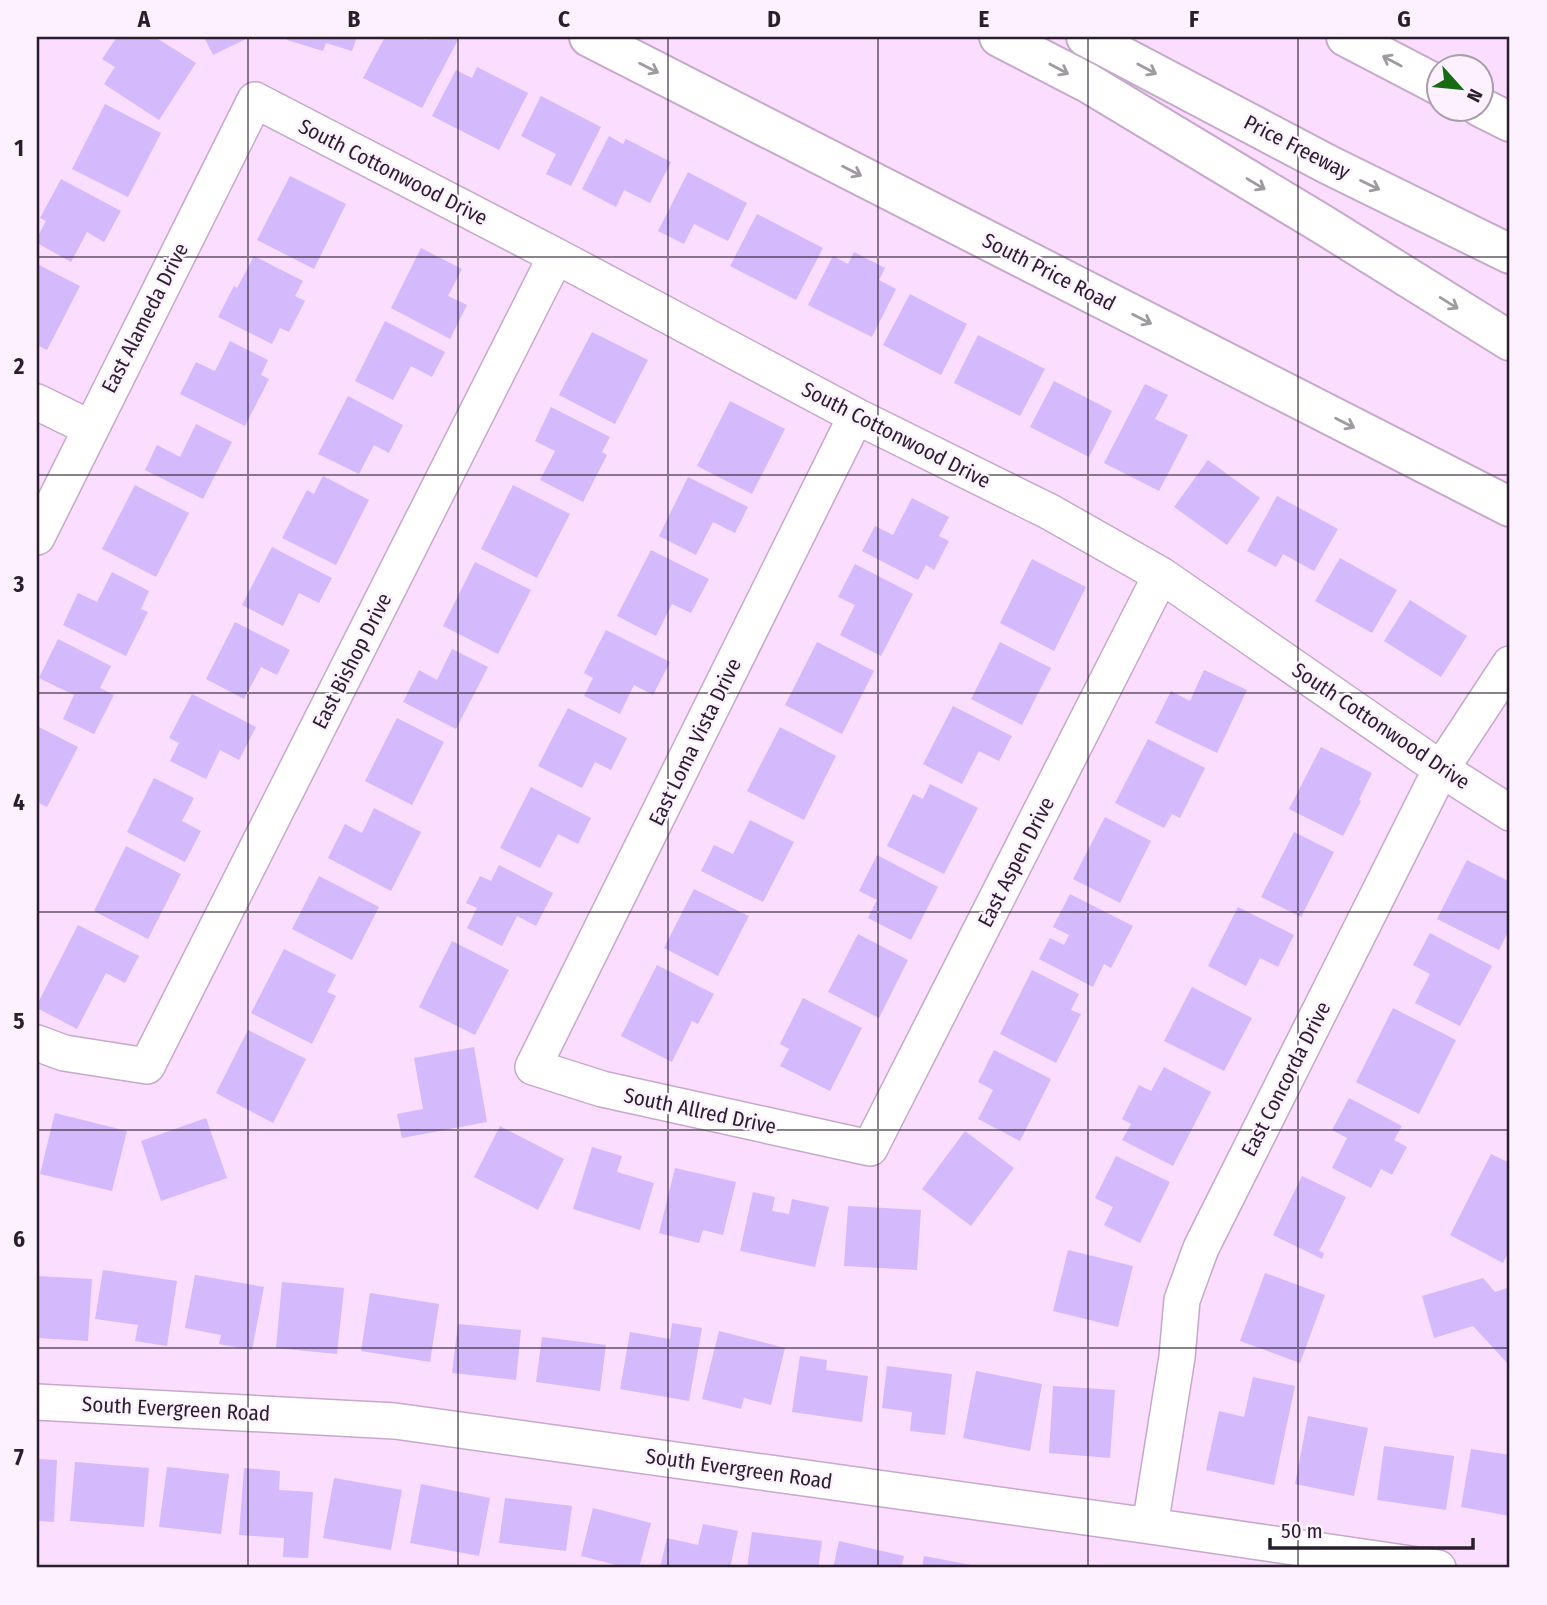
<svg xmlns="http://www.w3.org/2000/svg" width="1547" height="1605" viewBox="0 0 1547 1605" font-family="'Fira Sans Condensed',sans-serif">
	<rect width="100%" height="100%" fill="#fbddff"/>
	<path fill="#d4b9fd" d="M 117,37 L 155,37 L 196,63 L 159,120 L 104,84 L 115,67 L 102,59 Z
		M 204,37 L 250,37 L 213,55 Z
		M 288,37 L 357,37 L 352,51 L 326,43 L 323,51 L 287,40 Z
		M 385,37 L 420,37 L 426,40 L 427,37 L 459,38 L 422,108 L 363,78 Z
		M 477,67 L 528,93 L 499,150 L 432,116 L 456,70 L 472,78 Z
		M 541,96 L 601,127 L 571,186 L 546,174 L 556,154 L 521,136 Z
		M 105,104 L 161,133 L 128,197 L 72,169 Z
		M 609,136 L 623,144 L 626,139 L 671,162 L 650,203 L 624,190 L 616,207 L 582,189 Z
		M 688,172 L 747,203 L 728,241 L 694,224 L 684,244 L 658,231 Z
		M 290,176 L 346,204 L 314,269 L 257,240 Z
		M 61,179 L 121,211 L 104,242 L 87,232 L 71,262 L 37,243 L 37,238 L 46,221 L 40,218 Z
		M 757,214 L 823,248 L 796,300 L 730,266 Z
		M 421,248 L 462,269 L 448,296 L 467,305 L 450,339 L 391,308 Z
		M 854,252 L 885,268 L 879,280 L 896,289 L 872,337 L 808,305 L 833,256 L 848,264 Z
		M 254,256 L 303,281 L 295,296 L 305,301 L 289,332 L 280,328 L 272,344 L 218,317 L 234,286 L 237,288 Z
		M 37,264 L 80,286 L 47,350 L 37,345 Z
		M 910,294 L 967,324 L 941,375 L 883,345 Z
		M 385,321 L 445,352 L 432,377 L 411,366 L 393,400 L 355,381 Z
		M 592,332 L 648,360 L 615,424 L 559,395 Z
		M 978,335 L 1045,369 L 1020,416 L 954,383 Z
		M 230,341 L 268,360 L 261,375 L 269,379 L 245,426 L 180,394 L 196,362 L 215,371 Z
		M 1054,381 L 1112,411 L 1089,457 L 1030,427 Z
		M 1145,384 L 1168,395 L 1155,419 L 1188,435 L 1159,491 L 1104,463 Z
		M 348,396 L 403,425 L 389,453 L 374,445 L 359,474 L 318,454 Z
		M 730,401 L 785,429 L 752,494 L 697,466 Z
		M 551,407 L 610,437 L 602,452 L 607,455 L 583,502 L 540,480 L 555,451 L 535,441 Z
		M 196,424 L 232,442 L 203,499 L 145,470 L 157,445 L 180,457 Z
		M 1208,460 L 1260,498 L 1227,545 L 1174,507 Z
		M 323,476 L 369,500 L 336,565 L 282,538 L 307,490 L 314,494 Z
		M 688,477 L 748,507 L 735,533 L 713,522 L 696,555 L 659,536 Z
		M 135,485 L 189,513 L 156,577 L 102,549 Z
		M 513,485 L 570,514 L 537,578 L 481,549 Z
		M 1277,496 L 1338,529 L 1314,571 L 1283,554 L 1276,567 L 1247,551 Z
		M 912,498 L 949,517 L 939,536 L 949,541 L 934,570 L 926,565 L 918,580 L 862,551 L 875,526 L 893,535 Z
		M 272,547 L 332,578 L 319,603 L 299,593 L 283,626 L 242,605 Z
		M 651,550 L 709,579 L 691,613 L 672,604 L 656,636 L 617,616 Z
		M 1340,558 L 1397,590 L 1372,633 L 1315,601 Z
		M 1032,559 L 1086,587 L 1054,651 L 1000,623 Z
		M 475,562 L 531,590 L 498,654 L 443,626 Z
		M 855,564 L 913,594 L 881,656 L 840,635 L 855,605 L 838,597 Z
		M 112,572 L 149,591 L 141,609 L 148,612 L 126,656 L 63,625 L 78,593 L 97,602 Z
		M 1410,600 L 1467,636 L 1441,677 L 1384,641 Z
		M 235,622 L 290,650 L 277,675 L 261,667 L 244,699 L 206,679 Z
		M 606,630 L 670,662 L 653,695 L 634,685 L 620,714 L 584,696 L 593,678 L 584,673 Z
		M 58,639 L 111,666 L 100,688 L 114,695 L 94,734 L 63,719 L 74,695 L 39,678 Z
		M 817,642 L 874,671 L 842,734 L 785,705 Z
		M 1000,642 L 1051,668 L 1022,725 L 971,699 Z
		M 452,649 L 488,667 L 456,729 L 403,702 L 419,670 L 437,680 Z
		M 1204,670 L 1247,690 L 1217,753 L 1155,723 L 1171,691 L 1190,701 Z
		M 192,694 L 256,727 L 239,760 L 220,750 L 206,779 L 170,761 L 179,743 L 169,738 Z
		M 953,706 L 1012,736 L 999,761 L 979,751 L 962,784 L 923,764 Z
		M 568,708 L 627,738 L 611,770 L 595,762 L 582,788 L 538,766 Z
		M 397,718 L 444,742 L 412,805 L 365,781 Z
		M 37,726 L 78,747 L 47,807 L 37,802 Z
		M 780,727 L 836,756 L 804,820 L 747,791 Z
		M 1148,739 L 1205,768 L 1180,818 L 1172,814 L 1164,828 L 1115,803 Z
		M 1321,747 L 1372,773 L 1359,800 L 1361,801 L 1343,836 L 1289,809 Z
		M 154,778 L 194,798 L 182,821 L 201,831 L 185,862 L 127,832 Z
		M 930,784 L 978,808 L 944,874 L 887,846 L 913,794 L 923,799 Z
		M 531,787 L 591,818 L 578,844 L 558,834 L 540,868 L 500,848 Z
		M 374,808 L 421,832 L 391,891 L 328,858 L 345,824 L 362,833 Z
		M 1105,817 L 1151,841 L 1120,903 L 1073,879 Z
		M 750,820 L 794,842 L 763,902 L 701,871 L 714,845 L 733,854 Z
		M 1294,832 L 1334,852 L 1301,917 L 1261,897 Z
		M 126,846 L 181,874 L 148,939 L 94,911 Z
		M 877,855 L 938,887 L 911,940 L 868,918 L 877,900 L 859,891 Z
		M 1467,860 L 1510,882 L 1510,928 L 1499,950 L 1437,919 Z
		M 499,865 L 553,893 L 536,926 L 517,916 L 502,946 L 467,928 L 477,908 L 466,903 L 480,876 L 491,881 Z
		M 319,876 L 379,907 L 352,960 L 292,929 Z
		M 694,889 L 749,916 L 718,976 L 664,948 Z
		M 1070,894 L 1133,926 L 1111,968 L 1104,964 L 1093,987 L 1039,959 L 1050,938 L 1064,945 L 1069,935 L 1053,927 Z
		M 1238,907 L 1294,935 L 1278,967 L 1260,958 L 1246,986 L 1208,966 Z
		M 78,925 L 139,956 L 125,983 L 106,973 L 77,1029 L 37,1008 L 37,1005 Z
		M 1430,933 L 1492,966 L 1460,1026 L 1415,1003 L 1430,974 L 1413,965 Z
		M 858,934 L 908,960 L 879,1018 L 828,992 Z
		M 452,941 L 509,970 L 475,1035 L 419,1007 Z
		M 284,949 L 336,975 L 327,992 L 336,996 L 312,1044 L 251,1013 Z
		M 657,965 L 714,994 L 698,1024 L 692,1021 L 672,1062 L 621,1036 Z
		M 1032,970 L 1079,994 L 1071,1010 L 1081,1014 L 1056,1063 L 1000,1034 Z
		M 1192,987 L 1252,1018 L 1224,1071 L 1164,1041 Z
		M 803,998 L 862,1028 L 830,1091 L 780,1066 L 789,1049 L 780,1044 Z
		M 1393,1008 L 1456,1040 L 1419,1114 L 1356,1082 Z
		M 248,1030 L 306,1059 L 273,1123 L 216,1093 Z
		M 474,1047 L 487,1122 L 402,1138 L 397,1114 L 423,1109 L 414,1058 Z
		M 994,1050 L 1051,1079 L 1020,1141 L 978,1119 L 993,1090 L 978,1082 Z
		M 1164,1067 L 1211,1092 L 1173,1166 L 1122,1140 L 1131,1124 L 1122,1119 L 1139,1085 L 1151,1091 Z
		M 1349,1098 L 1402,1126 L 1394,1140 L 1407,1147 L 1392,1175 L 1381,1169 L 1371,1188 L 1332,1168 L 1347,1138 L 1332,1130 Z
		M 55,1113 L 127,1131 L 112,1191 L 40,1174 Z
		M 206,1118 L 227,1178 L 161,1201 L 141,1141 Z
		M 500,1126 L 564,1159 L 538,1210 L 474,1177 Z
		M 965,1131 L 1014,1168 L 971,1226 L 922,1189 Z
		M 592,1147 L 622,1156 L 617,1172 L 654,1183 L 640,1230 L 573,1209 Z
		M 1491,1154 L 1510,1163 L 1510,1249 L 1503,1263 L 1450,1235 Z
		M 1116,1156 L 1170,1182 L 1140,1243 L 1104,1225 L 1113,1207 L 1095,1198 Z
		M 675,1168 L 736,1182 L 723,1235 L 703,1230 L 699,1243 L 659,1233 Z
		M 1302,1176 L 1346,1197 L 1319,1251 L 1324,1253 L 1322,1259 L 1273,1235 Z
		M 753,1192 L 775,1197 L 772,1211 L 789,1214 L 792,1199 L 829,1207 L 815,1267 L 740,1251 Z
		M 848,1206 L 921,1210 L 917,1270 L 844,1266 Z
		M 1068,1250 L 1133,1266 L 1118,1327 L 1053,1311 Z
		M 103,1270 L 177,1281 L 167,1346 L 135,1341 L 138,1325 L 95,1319 Z
		M 1265,1273 L 1325,1295 L 1300,1363 L 1240,1341 Z
		M 195,1275 L 264,1287 L 252,1350 L 219,1344 L 221,1335 L 185,1328 Z
		M 37,1276 L 92,1279 L 88,1341 L 37,1338 Z
		M 1483,1278 L 1495,1292 L 1510,1287 L 1510,1366 L 1473,1326 L 1434,1338 L 1422,1296 Z
		M 282,1282 L 344,1288 L 337,1354 L 276,1348 Z
		M 370,1293 L 439,1304 L 430,1362 L 361,1351 Z
		M 672,1323 L 702,1328 L 689,1401 L 620,1389 L 630,1332 L 670,1339 Z
		M 458,1324 L 521,1330 L 516,1380 L 452,1373 Z
		M 719,1331 L 785,1348 L 771,1405 L 744,1398 L 741,1409 L 702,1399 Z
		M 542,1337 L 606,1345 L 600,1391 L 536,1382 Z
		M 800,1356 L 827,1360 L 826,1370 L 868,1376 L 862,1422 L 792,1412 Z
		M 887,1366 L 952,1374 L 945,1435 L 910,1431 L 912,1412 L 882,1408 Z
		M 976,1371 L 1042,1384 L 1030,1451 L 963,1438 Z
		M 1253,1377 L 1295,1386 L 1274,1485 L 1206,1470 L 1219,1411 L 1244,1417 Z
		M 1053,1386 L 1115,1390 L 1110,1458 L 1049,1453 Z
		M 1308,1416 L 1368,1428 L 1354,1496 L 1295,1484 Z
		M 1384,1446 L 1454,1456 L 1446,1510 L 1377,1500 Z
		M 1471,1449 L 1510,1455 L 1510,1516 L 1461,1507 Z
		M 37,1459 L 57,1460 L 54,1522 L 37,1521 Z
		M 75,1462 L 149,1468 L 144,1527 L 70,1521 Z
		M 167,1467 L 229,1474 L 221,1534 L 159,1527 Z
		M 244,1468 L 280,1471 L 279,1490 L 313,1492 L 308,1558 L 283,1557 L 284,1538 L 239,1535 Z
		M 334,1478 L 402,1490 L 391,1550 L 323,1538 Z
		M 421,1484 L 490,1498 L 479,1556 L 410,1543 Z
		M 505,1498 L 572,1506 L 566,1551 L 499,1543 Z
		M 593,1508 L 651,1523 L 639,1568 L 628,1568 L 581,1556 Z
		M 703,1524 L 738,1531 L 730,1568 L 660,1568 L 667,1538 L 698,1545 Z
		M 752,1532 L 822,1541 L 818,1568 L 747,1568 Z
		M 839,1541 L 904,1556 L 901,1568 L 833,1568 Z
		M 924,1556 L 982,1567 L 982,1568 L 922,1568 Z"/>
	<g fill="none" stroke-linecap="round" stroke-linejoin="round">
		<defs>
			<path id="minor" d="M 37,402 L 90,428
				M 856,416 L 533,1067 L 602,1089 L 870,1148 L 1161,575
				M 37,537 L 255,100 L 556,256 L 856,416 L 1050,512 L 1161,575 L 1441,769 L 1510,813
				M 37,1043 L 64,1053 L 147,1066 L 556,256
				M 37,1402 L 395,1421 L 1150,1526 L 1438,1568
				M 1150,1526 L 1177,1357 L 1182,1300 L 1201,1248 L 1441,769 L 1510,664"/>
			<path id="major" d="M 589,37 L 1510,507"/>
			<path id="highway" d="M 999,37 L 1088,83 L 1322,224 L 1510,341
				M 1086,37 L 1329,165 L 1510,254
				M 1346,37 L 1438,85
				M 1480,107 L 1510,122"/>
		</defs>
		<use href="#minor" stroke="#c6a9ca" stroke-width="38"/>
		<use href="#major" stroke="#c6a9ca" stroke-width="42"/>
		<use href="#highway" stroke="#c6a9ca" stroke-width="42"/>
		<use href="#minor" stroke="#fff" stroke-width="35"/>
		<use href="#major" stroke="#fff" stroke-width="38"/>
		<use href="#highway" stroke="#fff" stroke-width="38"/>
	</g>
	<defs><path id="oneway-shaft" d="M-6 0H5M1.5-3L5.5 0L1.5 3" fill="none" stroke-width="1.6" stroke-linecap="round" stroke-linejoin="round" transform="scale(1.75)"/></defs>
	<g stroke="#9f9aa0">
		<use href="#oneway-shaft" transform="translate(1392 61) rotate(-152)"/>
		<use href="#oneway-shaft" transform="translate(649 68) rotate(27)"/>
		<use href="#oneway-shaft" transform="translate(1059 69) rotate(28)"/>
		<use href="#oneway-shaft" transform="translate(1147 69) rotate(28)"/>
		<use href="#oneway-shaft" transform="translate(852 171) rotate(27)"/>
		<use href="#oneway-shaft" transform="translate(1256 184) rotate(31)"/>
		<use href="#oneway-shaft" transform="translate(1370 185) rotate(26)"/>
		<use href="#oneway-shaft" transform="translate(1449 303) rotate(32)"/>
		<use href="#oneway-shaft" transform="translate(1142 319) rotate(27)"/>
		<use href="#oneway-shaft" transform="translate(1345 423) rotate(27)"/>
	</g>
	<path fill="none" stroke="#291e2b" stroke-width="2" stroke-opacity="0.55" d="M 248,37 L 248,1568M 458,37 L 458,1568M 668,37 L 668,1568M 878,37 L 878,1568M 1088,37 L 1088,1568M 1298,37 L 1298,1568M 37,257 L 1510,257M 37,475 L 1510,475M 37,693 L 1510,693M 37,912 L 1510,912M 37,1130 L 1510,1130M 37,1348 L 1510,1348"/>
	<g text-anchor="middle" dominant-baseline="central" stroke-width="5" stroke-linejoin="round" paint-order="stroke">
		<g font-size="21" fill="#291e2b" stroke="#fdf1ff">
			<text transform="translate(1297 147) rotate(27)">Price Freeway</text>
			<text transform="translate(393 172) rotate(27)">South Cottonwood Drive</text>
			<text transform="translate(1049 272) rotate(27)">South Price Road</text>
			<text transform="translate(145 318) rotate(-63)">East Alameda Drive</text>
			<text transform="translate(896 435) rotate(27)">South Cottonwood Drive</text>
			<text transform="translate(352 661) rotate(-63)">East Bishop Drive</text>
			<text transform="translate(1381 726) rotate(34)">South Cottonwood Drive</text>
			<text transform="translate(695 742) rotate(-64)">East Loma Vista Drive</text>
			<text transform="translate(1016 862) rotate(-63)">East Aspen Drive</text>
			<text transform="translate(1286 1079) rotate(-63)">East Concorda Drive</text>
			<text transform="translate(700 1111) rotate(12)">South Allred Drive</text>
			<text transform="translate(176 1409) rotate(3)">South Evergreen Road</text>
			<text transform="translate(739 1469) rotate(8)">South Evergreen Road</text>
		</g>
	</g>
	<rect width="1547" height="1605" fill="none" stroke="#fdf1ff" stroke-width="77"/>
	<g transform="translate(1460 88) rotate(117)"><circle r="33" fill="#fdf1ff" stroke="#a89daa" stroke-width="2"/>
	<path d="M0-5L12 26L0 18L-12 26Z" fill="#166b13"/>
	<text y="-10" font-size="19" font-weight="bold" text-anchor="middle" fill="#291e2b">N</text>
	</g>
	<path d="M1270 1538v10h203v-10" fill="none" stroke="#291e2b" stroke-width="3.5"/>
	<text x="1281" y="1538" font-size="21" fill="#291e2b" stroke="#fdf1ff" stroke-width="5" paint-order="stroke">50 m</text>
	<rect x="38" y="38" width="1470" height="1528" fill="none" stroke="#291e2b" stroke-width="2.5"/>
	<g font-size="23" text-anchor="middle" font-weight="bold" fill="#291e2b">
		<text x="144" y="27">A</text>
		<text x="354" y="27">B</text>
		<text x="564" y="27">C</text>
		<text x="774" y="27">D</text>
		<text x="984" y="27">E</text>
		<text x="1194" y="27">F</text>
		<text x="1404" y="27">G</text>
		<text x="19" y="156">1</text>
		<text x="19" y="374">2</text>
		<text x="19" y="592">3</text>
		<text x="19" y="810">4</text>
		<text x="19" y="1029">5</text>
		<text x="19" y="1247">6</text>
		<text x="19" y="1465">7</text>
	</g>
</svg>
